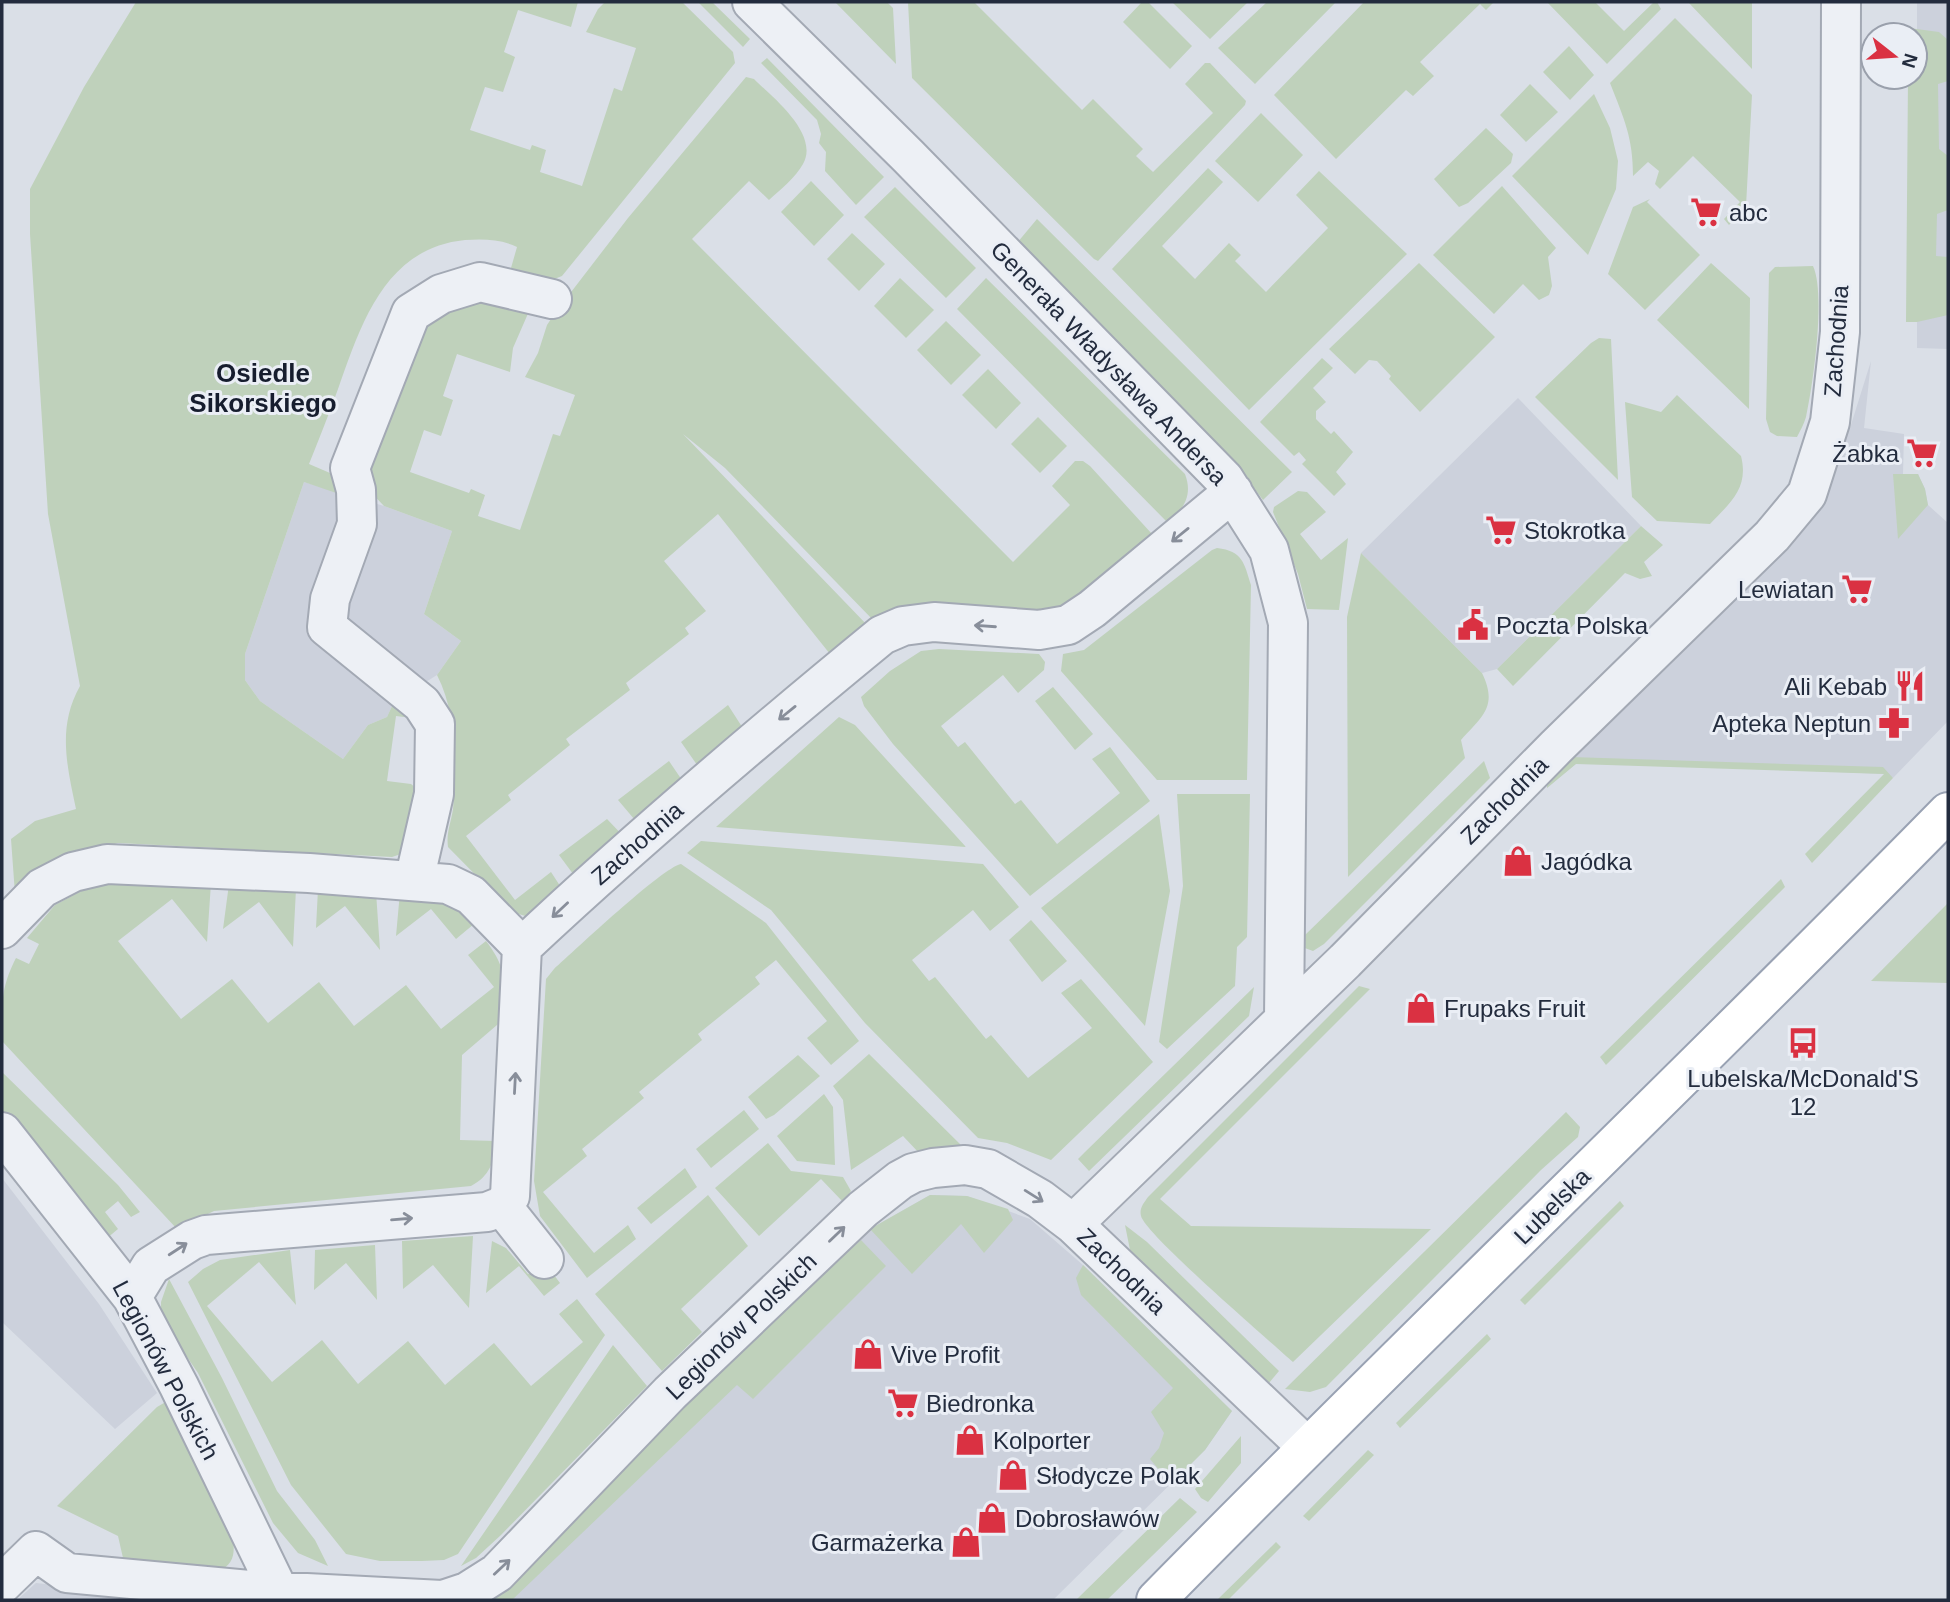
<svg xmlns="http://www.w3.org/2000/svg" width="1950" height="1602" viewBox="0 0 1950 1602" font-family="Arial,sans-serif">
	<rect width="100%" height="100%" fill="#dadfe7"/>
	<path fill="#ccd1dc" d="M 1917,2 L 1948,2 L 1948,349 L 1917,348 Z
		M 1871,361 L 1864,428 L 1904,434 L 1903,474 L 1918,474 L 1925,489 L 1928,505 L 1948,523 L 1948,721 L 1893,778 L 1885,774 L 1579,761 L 1547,788 L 1547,784 L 1829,479 L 1850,428 Z
		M 1518,398 L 1641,526 L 1497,669 L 1482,673 L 1361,553 Z
		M 304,482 L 384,506 L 452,531 L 424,614 L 461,641 L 437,675 L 394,702 L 387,717 L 368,725 L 343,759 L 260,701 L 245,680 L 245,654 Z
		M 2,1178 L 99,1304 L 157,1393 L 115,1429 L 2,1322 Z
		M 930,1195 L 967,1196 L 1030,1219 L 1083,1265 L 1232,1411 L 1205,1450 L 1053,1600 L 488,1600 L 494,1597 L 765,1327 L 870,1229 Z
		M 36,1583 L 126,1593 L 168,1600 L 17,1600 Z"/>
	<path fill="#bfd1bb" d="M 136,2 L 578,2 L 571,27 L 518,10 L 504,52 L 515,57 L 503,92 L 485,87 L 470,130 L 530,150 L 532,145 L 546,150 L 540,172 L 582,186 L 614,88 L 622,91 L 636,48 L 586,32 L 598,9 L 605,2 L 682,2 L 733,52 L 735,63 L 562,276 L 539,285 L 509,275 L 517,247 C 500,239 484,239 465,240 C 385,248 361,324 338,389 C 329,414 319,439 309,464 L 337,476 L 345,496 L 304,482 L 245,654 L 245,680 L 260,701 L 343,759 L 368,725 L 387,717 L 393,704 L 420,719 L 396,716 L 387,781 L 411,784 L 416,788 L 404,853 L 392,857 L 118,843 L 58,860 L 15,894 L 11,839 L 35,821 L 76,809 C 67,766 57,727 80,686 L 48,514 L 30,234 L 30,189 L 84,87 Z
		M 698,2 L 712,2 L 750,39 L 743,47 Z
		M 835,2 L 887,2 L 893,8 L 896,64 Z
		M 908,2 L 974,2 L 1082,110 L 1093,99 L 1143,149 L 1136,156 L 1153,172 L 1213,113 L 1185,84 L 1205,63 L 1210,63 L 1246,101 L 1245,105 L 1098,261 L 1094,259 L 912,78 Z
		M 1142,2 L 1148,2 L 1192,46 L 1170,69 L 1123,22 Z
		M 1172,2 L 1248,2 L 1210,39 Z
		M 1267,2 L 1336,2 L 1255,84 L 1218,48 Z
		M 1364,2 L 1494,2 L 1486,10 L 1480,4 L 1420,62 L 1434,76 L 1413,96 L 1406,90 L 1336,159 L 1274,95 Z
		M 1547,2 L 1595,2 L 1624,31 L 1654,2 L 1657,2 L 1661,9 L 1607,64 Z
		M 1688,2 L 1752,2 L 1752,69 Z
		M 1675,18 L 1752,95 L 1746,206 L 1729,225 L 1724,219 L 1740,202 L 1693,156 L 1660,189 L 1655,184 L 1659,171 L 1648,162 L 1633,176 C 1633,137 1624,119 1610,83 Z
		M 1909,28 L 1939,32 L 1948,40 L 1948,81 L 1938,84 L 1939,149 L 1948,156 L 1948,210 L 1937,214 L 1936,256 L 1948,257 L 1948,315 L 1917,322 L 1906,322 L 1908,77 L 1915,77 L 1915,35 L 1909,35 Z
		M 1569,46 L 1594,75 L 1570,100 L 1543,72 Z
		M 767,58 L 884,177 L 856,205 L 825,171 L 826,152 L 819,143 L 821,134 L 817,120 L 761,63 Z
		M 746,77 L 754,79 C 772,97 820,134 803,164 C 796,177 780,190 769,200 L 749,181 L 692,239 L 1013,562 L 1070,505 L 1052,486 L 1075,461 L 1083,461 L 1090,466 L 1152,534 L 1062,608 C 1012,620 938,589 893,611 C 887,614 881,619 875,622 L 725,468 L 683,434 L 869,627 L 830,654 L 718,514 L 664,561 L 706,611 L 685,628 L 689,634 L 626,683 L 630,690 L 566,739 L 570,745 L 508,795 L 511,800 L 466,836 L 515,900 L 551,872 L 566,895 L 532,918 L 512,912 L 448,847 C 446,833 451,823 453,809 C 457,766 457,714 437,675 L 461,641 L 424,614 L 452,531 L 384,506 L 365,486 L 416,324 L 463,298 L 530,309 L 513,348 L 510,372 L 457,354 L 443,396 L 453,400 L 441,436 L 424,430 L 410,472 L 469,493 L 471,489 L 485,495 L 478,516 L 520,530 L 553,434 L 560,436 L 575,395 L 525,377 L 538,353 L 547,325 L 555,313 L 628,218 Z
		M 1530,84 L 1558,112 L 1526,142 L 1500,115 Z
		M 1594,94 L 1610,128 L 1618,161 L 1616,189 L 1588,255 L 1512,176 Z
		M 1261,113 L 1303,155 L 1258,202 L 1215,161 Z
		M 1486,128 L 1513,154 L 1511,163 L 1468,203 L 1459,207 L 1434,179 Z
		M 1208,168 L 1223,182 L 1162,246 L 1195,279 L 1229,243 L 1241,255 L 1235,261 L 1266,292 L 1328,228 L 1296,195 L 1319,171 L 1407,254 L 1249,410 L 1112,269 Z
		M 811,181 L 844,215 L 814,246 L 781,212 Z
		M 1502,186 L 1556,248 L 1548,257 L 1552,286 L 1549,295 L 1539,300 L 1523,284 L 1494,314 L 1433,255 Z
		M 895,187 L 976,268 L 946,298 L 864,217 Z
		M 1650,199 L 1647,202 L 1700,255 L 1645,310 L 1608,274 L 1633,207 Z
		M 1037,219 L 1292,472 L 1263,500 L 1228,454 L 1095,325 L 1017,243 Z
		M 852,233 L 885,264 L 859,291 L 827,259 Z
		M 1419,263 L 1495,337 L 1420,412 L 1389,379 L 1391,376 L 1377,361 L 1369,360 L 1355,374 L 1329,349 Z
		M 1711,263 L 1750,298 L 1749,409 L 1657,320 Z
		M 1813,266 C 1826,294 1813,385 1806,417 C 1804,424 1800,431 1797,437 L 1777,436 L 1770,432 L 1766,419 L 1769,273 L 1775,267 Z
		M 900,278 L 934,310 L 906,338 L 874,306 Z
		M 986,278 L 1185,474 C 1193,495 1184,509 1168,523 L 957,309 Z
		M 946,321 L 981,355 L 951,385 L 917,350 Z
		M 1599,338 L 1611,339 L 1618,480 L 1535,397 L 1591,343 Z
		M 1322,358 L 1333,368 L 1313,388 L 1326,402 L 1316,411 L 1316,419 L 1331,434 L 1334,431 L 1353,452 L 1336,472 L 1346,484 L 1334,496 L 1302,464 L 1306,460 L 1299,452 L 1294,456 L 1260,422 Z
		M 988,369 L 1021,403 L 996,429 L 962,395 Z
		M 1677,395 L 1741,456 C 1749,488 1731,502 1710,524 L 1657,521 L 1632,497 L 1625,402 L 1661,412 Z
		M 1038,417 L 1067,446 L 1040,473 L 1011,444 Z
		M 1893,474 L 1918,474 L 1925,489 L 1928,505 L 1898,539 Z
		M 1298,491 L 1307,492 L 1326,512 L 1300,534 L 1321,560 L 1348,538 L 1339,610 L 1307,609 L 1298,574 L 1273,512 L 1274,507 Z
		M 1641,526 L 1663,545 L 1644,562 L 1652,576 L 1640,579 L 1625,573 L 1513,686 L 1497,669 Z
		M 1217,548 C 1243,551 1244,563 1251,585 L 1247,780 L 1157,780 L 1061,671 L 1063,654 L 1084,650 L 1212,550 Z
		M 1361,553 L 1482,673 C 1498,706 1483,716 1461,740 L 1465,758 L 1348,877 L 1347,617 Z
		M 939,649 L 1039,654 L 1045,662 L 1044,670 L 1018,693 L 1003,675 L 941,726 L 958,747 L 965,742 L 1015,804 L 1021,800 L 1057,844 L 1120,793 L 1092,759 L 1110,747 L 1150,801 L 1030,896 L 893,744 L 864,706 L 861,697 L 890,671 L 921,651 Z
		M 1053,687 L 1093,734 L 1075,750 L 1035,701 Z
		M 728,705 L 746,733 L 702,772 L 681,742 Z
		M 839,717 L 855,725 L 966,847 L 716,827 Z
		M 1571,757 L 1883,767 L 1893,778 L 1812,863 L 1805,854 L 1884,774 L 1576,764 L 1547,788 L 1547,784 Z
		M 669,761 L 686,786 L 640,826 L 618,800 Z
		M 1484,761 L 1490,778 L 1324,944 L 1313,951 L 1302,947 L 1305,935 Z
		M 1177,794 L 1250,794 L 1247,937 L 1237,947 L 1235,986 L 1167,1049 L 1159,1042 L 1183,886 Z
		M 1159,814 L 1170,891 L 1145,1026 L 1041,908 Z
		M 607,819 L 628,841 L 579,882 L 559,855 Z
		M 701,841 L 983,864 L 1019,907 L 990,931 L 973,910 L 912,960 L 929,981 L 935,977 L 986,1039 L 991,1035 L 1028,1078 L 1092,1028 L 1061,993 L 1081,979 L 1153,1062 L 1051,1160 L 1007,1143 L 978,1138 L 865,1023 L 771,910 L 687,853 Z
		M 681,864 L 766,923 L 859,1041 L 831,1065 L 807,1038 L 827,1021 L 776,960 L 755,977 L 760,984 L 698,1034 L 702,1040 L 639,1092 L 644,1098 L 582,1149 L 587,1156 L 543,1192 L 594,1253 L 628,1225 L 636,1239 L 587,1278 L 540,1216 L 534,1181 L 546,979 L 554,969 C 574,951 663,867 681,864 Z
		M 132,878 L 211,883 L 207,942 L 172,899 L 118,941 L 181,1019 L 232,979 L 268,1023 L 319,982 L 354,1026 L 406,985 L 441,1029 L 494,987 L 468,955 L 486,941 C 509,971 504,984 504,1019 L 462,1055 L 460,1140 L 496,1141 C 494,1162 490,1176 471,1186 L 214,1211 L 177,1229 L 2,1041 C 2,1006 0,989 16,958 L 29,964 L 39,944 L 27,938 L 55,905 L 85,889 Z
		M 1781,879 L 1785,887 L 1606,1065 L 1600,1057 Z
		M 229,884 L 296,889 L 293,947 L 259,902 L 223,929 Z
		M 318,889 L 376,892 L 380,950 L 345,906 L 316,928 Z
		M 400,892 L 458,906 L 474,924 L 456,939 L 431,909 L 396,936 Z
		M 1947,904 L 1948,983 L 1871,981 Z
		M 1031,920 L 1067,961 L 1042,982 L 1009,940 Z
		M 1359,986 L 1370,989 L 1160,1199 L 1191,1226 L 1431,1229 L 1293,1362 C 1271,1342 1146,1235 1141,1216 C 1139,1208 1144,1203 1148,1197 Z
		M 1254,987 L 1249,1016 L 1089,1171 L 1078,1159 L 1085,1152 Z
		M 869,1054 L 963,1147 L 920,1154 L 903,1136 L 851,1170 L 843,1100 L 833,1086 Z
		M 798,1055 L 820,1076 L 774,1115 L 766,1119 L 748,1097 Z
		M 2,1072 L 118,1185 L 140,1212 L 131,1217 L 118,1201 L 105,1212 L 118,1229 L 106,1239 L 14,1123 L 2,1111 Z
		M 824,1094 L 833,1107 L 835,1165 L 797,1161 L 777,1136 Z
		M 744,1110 L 759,1129 L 711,1168 L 696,1149 Z
		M 1566,1112 L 1580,1127 L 1578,1137 L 1541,1170 L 1326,1387 L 1310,1392 L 1285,1389 Z
		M 768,1143 L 791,1171 L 843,1177 L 851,1191 L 843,1202 L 821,1179 L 759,1236 L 715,1188 Z
		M 685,1168 L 697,1187 L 651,1224 L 637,1208 Z
		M 708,1195 L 748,1246 L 681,1309 L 702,1332 L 662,1371 L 595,1294 Z
		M 930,1195 L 967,1196 L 1008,1209 L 1013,1220 L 984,1253 L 961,1224 L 912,1274 L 870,1229 Z
		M 1620,1201 L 1624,1206 L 1525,1305 L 1520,1300 Z
		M 1125,1225 L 1147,1242 L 1279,1371 L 1269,1383 L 1130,1250 Z
		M 473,1236 L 469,1308 L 433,1265 L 403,1289 L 402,1241 Z
		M 861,1240 L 886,1266 L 753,1399 L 737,1385 L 512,1600 L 488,1600 L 494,1597 L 765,1327 Z
		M 492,1241 L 506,1248 L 528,1274 L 542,1268 L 551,1271 L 560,1283 L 544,1296 L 519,1266 L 486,1293 Z
		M 375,1245 L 377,1300 L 346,1263 L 314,1290 L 315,1250 Z
		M 290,1250 L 296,1305 L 259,1262 L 207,1306 L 272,1382 L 322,1340 L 358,1384 L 408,1341 L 445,1385 L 494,1343 L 531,1386 L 583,1342 L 559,1314 L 577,1299 L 605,1335 L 458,1554 L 444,1560 L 422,1561 L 380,1561 L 346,1554 L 291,1485 L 188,1282 L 203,1269 L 220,1260 Z
		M 1083,1265 L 1232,1411 L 1205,1450 L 1171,1484 L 1150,1459 L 1159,1448 L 1164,1433 L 1151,1412 L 1173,1388 L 1081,1295 L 1076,1278 Z
		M 169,1279 L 222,1378 L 277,1491 L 315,1540 L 328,1566 L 298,1553 L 273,1523 L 198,1373 L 161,1319 L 161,1302 Z
		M 1487,1334 L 1491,1339 L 1400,1428 L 1396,1423 Z
		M 613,1345 L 647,1386 L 501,1535 L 476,1558 L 461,1566 Z
		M 169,1400 L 232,1534 C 235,1549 236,1565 218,1571 C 207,1575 144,1568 129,1567 L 123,1558 L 118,1536 L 57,1506 L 157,1407 Z
		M 1241,1436 L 1241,1463 L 1208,1502 L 1201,1498 L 1195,1489 Z
		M 1368,1450 L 1374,1455 L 1309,1521 L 1303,1516 Z
		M 1180,1498 L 1197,1512 L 1107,1600 L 1076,1600 Z
		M 1276,1542 L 1281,1547 L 1228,1600 L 1217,1600 Z"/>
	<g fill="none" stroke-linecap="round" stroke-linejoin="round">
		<defs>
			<path id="minor" d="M 752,2 L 908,156 L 1224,479 L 1269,550 L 1288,623 L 1284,1018
				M 414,881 L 434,794 L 435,724 L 422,704 L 327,627 L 330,599 L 357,524 L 356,490 L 350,468 L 411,313 L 441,294 L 480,282 L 552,299
				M 2,929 L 42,888 L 73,872 L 107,864 L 309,873 L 448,884 L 471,895 L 522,947 C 638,838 759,736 882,635 L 903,626 L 934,622 L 1039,630 L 1068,625 L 1092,609 L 1233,492
				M 2,1132 L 132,1297 L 179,1386 L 283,1600
				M 502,1206 L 544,1259
				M 132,1297 L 151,1266 L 192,1240 L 206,1235 L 487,1212 L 502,1206 L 510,1196 L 522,947
				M 1307,1447 L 1073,1224 L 1345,961 L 1556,747 L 1772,536 L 1807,494 L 1830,422 L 1840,332 L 1841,2
				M 2,1584 L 36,1551 L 67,1573 L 249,1590 L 442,1600
				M 443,1600 L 467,1592 L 497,1573 L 670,1393 L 863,1209 L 900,1180 L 913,1173 L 933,1168 L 965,1165 L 988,1169 L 1040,1199 L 1073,1224"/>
			<path id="major" d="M 1156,1600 C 1417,1334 1687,1078 1948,812"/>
		</defs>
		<use href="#minor" stroke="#a3a9b4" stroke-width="42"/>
		<use href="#major" stroke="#99a2b3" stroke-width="42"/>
		<use href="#minor" stroke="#edf0f5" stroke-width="38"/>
		<use href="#major" stroke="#fff" stroke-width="38"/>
	</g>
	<defs><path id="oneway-shaft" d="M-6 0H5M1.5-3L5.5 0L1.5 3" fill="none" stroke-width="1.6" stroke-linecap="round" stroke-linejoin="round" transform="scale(1.75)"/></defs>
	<g stroke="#888e9a">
		<use href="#oneway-shaft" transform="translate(1180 535) rotate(141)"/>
		<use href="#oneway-shaft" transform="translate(985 626) rotate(-176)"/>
		<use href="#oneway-shaft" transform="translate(787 713) rotate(141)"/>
		<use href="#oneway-shaft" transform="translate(560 910) rotate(137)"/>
		<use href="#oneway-shaft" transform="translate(515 1083) rotate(-87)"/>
		<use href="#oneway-shaft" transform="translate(1034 1196) rotate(32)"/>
		<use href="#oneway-shaft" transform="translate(402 1219) rotate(-5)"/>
		<use href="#oneway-shaft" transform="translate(837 1234) rotate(-44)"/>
		<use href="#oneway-shaft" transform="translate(178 1249) rotate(-33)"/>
		<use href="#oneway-shaft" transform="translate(502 1567) rotate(-43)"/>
	</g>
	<defs>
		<symbol id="supermarket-bare" viewBox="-9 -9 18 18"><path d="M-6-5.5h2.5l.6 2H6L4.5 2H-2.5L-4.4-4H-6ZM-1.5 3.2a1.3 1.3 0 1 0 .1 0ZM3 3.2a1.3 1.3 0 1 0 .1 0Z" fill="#da3142" stroke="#eaeef5" stroke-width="2.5" paint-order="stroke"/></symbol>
		<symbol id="civic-bare" viewBox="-9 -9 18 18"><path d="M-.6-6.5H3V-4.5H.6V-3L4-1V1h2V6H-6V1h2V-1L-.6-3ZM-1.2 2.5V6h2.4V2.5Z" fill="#da3142" stroke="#eaeef5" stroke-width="2.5" paint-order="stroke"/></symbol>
		<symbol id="restaurant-bare" viewBox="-9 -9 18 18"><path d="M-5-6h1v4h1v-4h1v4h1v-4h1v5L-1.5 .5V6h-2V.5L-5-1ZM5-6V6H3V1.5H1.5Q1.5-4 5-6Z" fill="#da3142" stroke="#eaeef5" stroke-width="2.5" paint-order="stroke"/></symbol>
		<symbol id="pharmacy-bare" viewBox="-9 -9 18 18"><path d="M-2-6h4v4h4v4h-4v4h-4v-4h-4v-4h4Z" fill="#da3142" stroke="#eaeef5" stroke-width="2.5" paint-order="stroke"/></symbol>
		<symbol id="shop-bare" viewBox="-9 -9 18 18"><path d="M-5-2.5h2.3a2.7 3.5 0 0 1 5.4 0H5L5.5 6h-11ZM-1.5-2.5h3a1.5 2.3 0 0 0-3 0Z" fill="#da3142" stroke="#eaeef5" stroke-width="2.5" paint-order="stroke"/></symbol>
		<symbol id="bus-bare" viewBox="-9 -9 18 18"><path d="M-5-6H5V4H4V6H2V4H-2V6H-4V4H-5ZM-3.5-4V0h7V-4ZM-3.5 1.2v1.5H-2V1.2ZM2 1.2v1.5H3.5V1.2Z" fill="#da3142" stroke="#eaeef5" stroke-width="2.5" paint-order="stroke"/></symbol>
	</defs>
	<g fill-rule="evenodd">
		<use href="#supermarket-bare" x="1684" y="190" width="44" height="44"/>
		<use href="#supermarket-bare" x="1900" y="431" width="44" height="44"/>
		<use href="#supermarket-bare" x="1479" y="508" width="44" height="44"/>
		<use href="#supermarket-bare" x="1835" y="567" width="44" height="44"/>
		<use href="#civic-bare" x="1451" y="603" width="44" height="44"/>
		<use href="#restaurant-bare" x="1888" y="664" width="44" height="44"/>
		<use href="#pharmacy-bare" x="1872" y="701" width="44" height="44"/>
		<use href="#shop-bare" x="1496" y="839" width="44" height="44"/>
		<use href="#shop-bare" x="1399" y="986" width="44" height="44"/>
		<use href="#bus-bare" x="1781" y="1021" width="44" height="44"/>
		<use href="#shop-bare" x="846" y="1332" width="44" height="44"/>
		<use href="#supermarket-bare" x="881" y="1381" width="44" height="44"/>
		<use href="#shop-bare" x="948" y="1418" width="44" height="44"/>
		<use href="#shop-bare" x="991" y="1453" width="44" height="44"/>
		<use href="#shop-bare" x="970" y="1496" width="44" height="44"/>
		<use href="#shop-bare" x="944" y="1520" width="44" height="44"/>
	</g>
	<g text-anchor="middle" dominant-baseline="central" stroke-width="6" stroke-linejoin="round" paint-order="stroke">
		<g font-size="24" fill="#232c3e" stroke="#eaeef5" text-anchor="start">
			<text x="1729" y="212">abc</text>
			<text x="1899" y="453" text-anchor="end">Żabka</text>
			<text x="1524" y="530">Stokrotka</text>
			<text x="1834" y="589" text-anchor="end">Lewiatan</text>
			<text x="1496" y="625">Poczta Polska</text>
			<text x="1887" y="686" text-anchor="end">Ali Kebab</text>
			<text x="1871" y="723" text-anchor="end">Apteka Neptun</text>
			<text x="1541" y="861">Jagódka</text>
			<text x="1444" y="1008">Frupaks Fruit</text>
			<text x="1803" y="1078" text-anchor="middle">Lubelska/McDonald'S<tspan x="1803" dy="28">12</tspan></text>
			<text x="891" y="1354">Vive Profit</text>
			<text x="926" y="1403">Biedronka</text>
			<text x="993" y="1440">Kolporter</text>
			<text x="1036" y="1475">Słodycze Polak</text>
			<text x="1015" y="1518">Dobrosławów</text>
			<text x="943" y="1542" text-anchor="end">Garmażerka</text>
		</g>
		<g font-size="24" fill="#232c3e" stroke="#eaeef5">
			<text transform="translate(1836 341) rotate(-86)">Zachodnia</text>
			<text transform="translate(1109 363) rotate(46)">Generała Władysława Andersa</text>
			<text transform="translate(1504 800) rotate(-45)">Zachodnia</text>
			<text transform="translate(637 843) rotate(-41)">Zachodnia</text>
			<text transform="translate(1552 1206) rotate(-45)">Lubelska</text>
			<text transform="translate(1122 1271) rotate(44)">Zachodnia</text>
			<text transform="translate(741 1326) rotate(-44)">Legionów Polskich</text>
			<text transform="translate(166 1370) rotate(62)">Legionów Polskich</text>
		</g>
		<g font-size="26" font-weight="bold" fill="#161d2e" stroke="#eaeef5">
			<text x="263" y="373">Osiedle<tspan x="263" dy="30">Sikorskiego</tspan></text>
		</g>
	</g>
	<rect width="1950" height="1602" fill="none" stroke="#232c3e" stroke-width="7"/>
	<g transform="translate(1894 56) rotate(107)"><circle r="33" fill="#eaeef5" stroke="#9aa0ac" stroke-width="2"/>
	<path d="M0-5L12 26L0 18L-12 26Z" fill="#da3142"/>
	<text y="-10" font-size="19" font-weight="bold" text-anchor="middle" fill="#232c3e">N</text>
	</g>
</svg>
